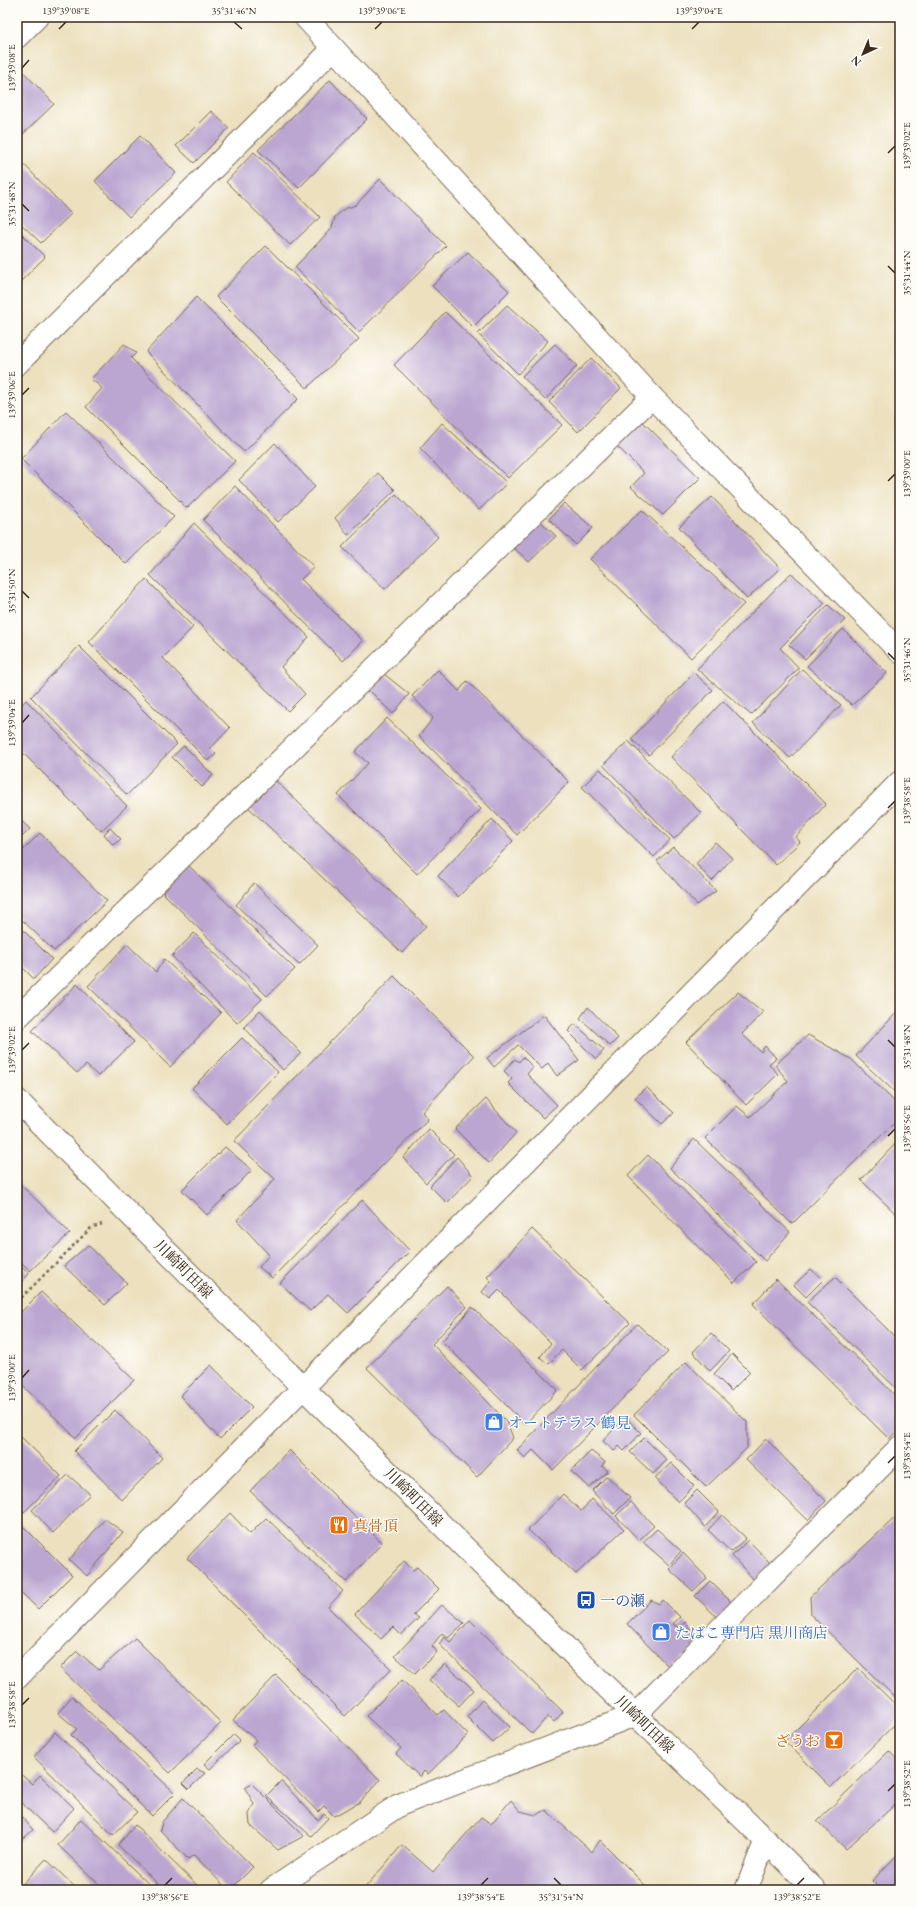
<svg xmlns="http://www.w3.org/2000/svg" width="917" height="1907" viewBox="0 0 917 1907" font-family="'EB Garamond','Noto Serif JP',serif">
	<rect width="100%" height="100%" fill="#fdfcf7"/>
	<filter id="ink" filterUnits="userSpaceOnUse"><feTurbulence type="fractalNoise" baseFrequency=".025" numOctaves="2"/><feDisplacementMap in="SourceGraphic" scale="8" xChannelSelector="R" yChannelSelector="G"/><feConvolveMatrix kernelMatrix="1 2 1 2 8 2 1 2 1" color-interpolation-filters="sRGB"/></filter>
	<filter id="wash" filterUnits="userSpaceOnUse"><feTurbulence type="fractalNoise" baseFrequency=".012" numOctaves="4" result="noise"/><feDisplacementMap in="SourceGraphic" scale="16" xChannelSelector="R" yChannelSelector="G"/><feGaussianBlur stdDeviation="0.9" result="paint"/><feColorMatrix in="noise" values="0 0 0 0 0 0 0 0 0 0 0 0 0 0 0 0 0 1.4 0 .05"/><feComposite in="paint" operator="in"/></filter>
	<g filter="url(#wash)">
		<rect width="100%" height="100%" fill="#ece0be"/>
		<g id="blocks">
			<path fill="#bba6d1" d="M 17,65 L 54,104 L 17,140 Z
				M 330,80 L 367,119 L 299,188 L 258,150 Z
				M 211,111 L 229,128 L 194,163 L 176,146 Z
				M 140,136 L 176,173 L 129,217 L 95,181 Z
				M 254,152 L 320,217 L 290,245 L 226,182 Z
				M 17,157 L 71,214 L 41,243 L 17,220 Z
				M 380,179 L 446,246 L 359,332 L 295,267 L 332,228 L 335,217 L 344,209 L 356,205 Z
				M 17,229 L 45,257 L 17,285 Z
				M 266,246 L 359,339 L 307,388 L 216,297 Z
				M 468,252 L 509,291 L 473,327 L 432,286 Z
				M 196,297 L 298,399 L 244,452 L 146,352 Z
				M 507,305 L 548,341 L 518,374 L 478,334 Z
				M 445,312 L 562,425 L 508,478 L 394,365 Z
				M 124,344 L 136,353 L 131,358 L 235,461 L 187,508 L 86,407 L 102,388 L 91,379 Z
				M 555,344 L 577,366 L 545,400 L 522,376 Z
				M 591,358 L 621,388 L 578,432 L 549,402 Z
				M 66,411 L 174,517 L 126,564 L 21,459 Z
				M 639,418 L 700,478 L 663,515 L 631,487 L 644,473 L 614,443 Z
				M 442,423 L 507,483 L 479,510 L 420,448 Z
				M 275,443 L 315,487 L 278,522 L 239,480 Z
				M 378,473 L 395,490 L 348,535 L 335,518 Z
				M 235,486 L 314,567 L 301,579 L 363,641 L 343,661 L 203,520 Z
				M 396,494 L 438,537 L 385,589 L 342,547 Z
				M 712,497 L 780,568 L 747,599 L 679,527 Z
				M 564,503 L 593,528 L 576,545 L 549,519 Z
				M 642,510 L 744,604 L 691,658 L 590,559 Z
				M 538,519 L 556,536 L 529,562 L 512,546 Z
				M 194,523 L 309,637 L 281,667 L 305,694 L 288,711 L 150,575 Z
				M 791,573 L 825,603 L 780,648 L 799,668 L 751,715 L 697,669 Z
				M 146,579 L 193,627 L 163,658 L 230,728 L 210,749 L 216,754 L 208,761 L 89,642 Z
				M 828,605 L 845,620 L 805,659 L 789,645 Z
				M 843,629 L 887,673 L 852,705 L 807,666 Z
				M 79,646 L 177,744 L 127,795 L 31,697 Z
				M 802,669 L 841,705 L 790,758 L 753,723 Z
				M 438,670 L 459,691 L 467,681 L 569,782 L 517,835 L 419,736 L 433,718 L 412,696 Z
				M 694,673 L 713,690 L 649,755 L 631,739 Z
				M 384,674 L 409,694 L 393,714 L 368,689 Z
				M 26,700 L 127,806 L 101,831 L 17,747 L 17,710 Z
				M 723,701 L 826,804 L 796,837 L 800,842 L 776,865 L 671,757 Z
				M 387,718 L 481,809 L 417,874 L 338,795 L 368,763 L 355,752 Z
				M 628,741 L 701,813 L 674,839 L 603,765 Z
				M 184,746 L 213,775 L 202,787 L 172,757 Z
				M 600,769 L 670,840 L 654,857 L 582,787 Z
				M 272,777 L 426,926 L 402,953 L 246,805 Z
				M 17,817 L 30,829 L 17,842 Z
				M 492,819 L 513,841 L 458,897 L 438,876 Z
				M 110,828 L 121,839 L 113,845 L 104,834 Z
				M 40,833 L 107,901 L 54,951 L 17,915 L 17,856 Z
				M 715,842 L 732,858 L 712,881 L 696,864 Z
				M 673,847 L 716,891 L 697,905 L 657,861 Z
				M 188,865 L 295,969 L 267,996 L 163,893 Z
				M 254,883 L 318,945 L 299,965 L 236,905 Z
				M 17,924 L 52,959 L 34,979 L 17,962 Z
				M 194,933 L 262,999 L 237,1023 L 172,956 Z
				M 127,944 L 156,972 L 164,959 L 221,1013 L 170,1067 L 88,986 Z
				M 394,976 L 474,1056 L 422,1112 L 428,1119 L 272,1278 L 259,1267 L 269,1255 L 237,1220 L 275,1179 L 234,1141 Z
				M 77,984 L 134,1042 L 98,1076 L 86,1065 L 77,1073 L 32,1031 Z
				M 738,992 L 763,1012 L 742,1034 L 761,1052 L 765,1046 L 776,1058 L 769,1064 L 778,1074 L 746,1105 L 686,1042 Z
				M 588,1007 L 618,1038 L 610,1046 L 580,1018 Z
				M 900,1009 L 900,1097 L 856,1056 Z
				M 260,1010 L 301,1053 L 283,1070 L 244,1027 Z
				M 544,1015 L 579,1060 L 557,1076 L 548,1063 L 542,1069 L 518,1045 L 494,1067 L 487,1058 Z
				M 575,1024 L 604,1050 L 596,1059 L 568,1031 Z
				M 808,1035 L 851,1059 L 900,1107 L 900,1117 L 792,1224 L 705,1138 L 737,1106 L 750,1117 L 788,1081 L 775,1065 Z
				M 242,1038 L 278,1072 L 227,1124 L 192,1088 Z
				M 523,1057 L 533,1067 L 527,1074 L 557,1105 L 543,1118 L 508,1083 L 512,1079 L 504,1071 L 515,1059 L 519,1062 Z
				M 646,1087 L 674,1113 L 662,1124 L 635,1098 Z
				M 486,1099 L 516,1133 L 489,1163 L 455,1129 Z
				M 429,1129 L 454,1154 L 426,1183 L 403,1158 Z
				M 694,1139 L 790,1232 L 765,1261 L 670,1168 Z
				M 900,1139 L 900,1218 L 861,1180 Z
				M 225,1147 L 252,1170 L 207,1215 L 182,1190 Z
				M 648,1155 L 756,1262 L 734,1283 L 628,1176 Z
				M 457,1157 L 473,1176 L 447,1203 L 430,1186 Z
				M 17,1181 L 70,1233 L 30,1271 L 17,1258 Z
				M 362,1200 L 410,1251 L 348,1313 L 328,1294 L 310,1311 L 280,1283 Z
				M 532,1229 L 630,1323 L 582,1370 L 562,1350 L 548,1364 L 540,1357 L 551,1343 L 499,1290 L 490,1299 L 482,1292 L 491,1281 L 487,1277 Z
				M 88,1245 L 127,1283 L 105,1305 L 64,1266 Z
				M 17,1263 L 29,1274 L 17,1286 Z
				M 811,1269 L 823,1280 L 806,1297 L 794,1285 Z
				M 835,1277 L 900,1342 L 900,1392 L 807,1302 Z
				M 776,1279 L 900,1400 L 900,1428 L 889,1439 L 753,1304 Z
				M 447,1286 L 467,1307 L 432,1344 L 507,1422 L 513,1438 L 477,1477 L 367,1368 Z
				M 41,1292 L 134,1380 L 76,1438 L 17,1380 L 17,1316 Z
				M 472,1307 L 558,1390 L 525,1424 L 442,1341 Z
				M 637,1324 L 668,1352 L 553,1470 L 533,1450 L 525,1458 L 517,1450 Z
				M 711,1333 L 729,1351 L 710,1371 L 693,1352 Z
				M 732,1354 L 750,1372 L 731,1391 L 714,1374 Z
				M 686,1362 L 747,1422 L 747,1448 L 706,1487 L 634,1415 Z
				M 211,1365 L 252,1407 L 220,1439 L 180,1396 Z
				M 115,1410 L 162,1458 L 122,1500 L 74,1451 Z
				M 625,1417 L 641,1433 L 624,1451 L 619,1446 L 614,1451 L 603,1441 Z
				M 17,1433 L 61,1476 L 22,1514 L 17,1509 Z
				M 644,1438 L 667,1460 L 653,1474 L 630,1452 Z
				M 766,1439 L 826,1501 L 808,1520 L 746,1460 Z
				M 289,1450 L 382,1543 L 346,1582 L 250,1491 Z
				M 591,1451 L 605,1462 L 602,1466 L 608,1471 L 589,1488 L 571,1471 Z
				M 671,1463 L 694,1486 L 678,1502 L 655,1478 Z
				M 68,1475 L 90,1494 L 53,1533 L 32,1510 Z
				M 607,1476 L 630,1498 L 614,1514 L 592,1491 Z
				M 697,1490 L 719,1512 L 705,1527 L 684,1503 Z
				M 563,1494 L 581,1511 L 592,1499 L 624,1529 L 576,1574 L 528,1530 Z
				M 631,1502 L 654,1526 L 639,1540 L 616,1516 Z
				M 230,1513 L 250,1534 L 266,1518 L 343,1591 L 328,1607 L 391,1669 L 345,1716 L 187,1558 Z
				M 900,1513 L 900,1702 L 811,1615 L 810,1597 Z
				M 722,1515 L 746,1538 L 731,1552 L 708,1530 Z
				M 105,1519 L 123,1532 L 87,1576 L 69,1560 Z
				M 17,1520 L 72,1575 L 38,1609 L 17,1588 Z
				M 657,1529 L 681,1551 L 669,1565 L 643,1542 Z
				M 748,1540 L 773,1566 L 756,1582 L 732,1556 Z
				M 683,1553 L 707,1578 L 693,1591 L 669,1569 Z
				M 404,1561 L 413,1570 L 417,1567 L 439,1589 L 413,1615 L 419,1618 L 401,1635 L 393,1627 L 381,1639 L 355,1614 Z
				M 710,1581 L 734,1605 L 720,1620 L 695,1596 Z
				M 651,1600 L 659,1604 L 663,1600 L 680,1617 L 673,1624 L 679,1628 L 685,1622 L 700,1642 L 670,1668 L 627,1624 Z
				M 442,1605 L 464,1623 L 448,1638 L 442,1633 L 432,1646 L 437,1652 L 415,1674 L 395,1656 Z
				M 470,1620 L 563,1712 L 554,1722 L 548,1716 L 532,1734 L 439,1644 L 444,1637 L 450,1642 Z
				M 135,1638 L 221,1723 L 170,1773 L 60,1668 L 77,1651 L 99,1670 Z
				M 445,1664 L 474,1690 L 459,1706 L 429,1680 Z
				M 858,1668 L 900,1709 L 900,1719 L 831,1787 L 785,1741 Z
				M 276,1675 L 380,1780 L 360,1802 L 334,1816 L 324,1806 L 318,1812 L 252,1745 L 256,1740 L 233,1720 Z
				M 402,1680 L 438,1715 L 444,1710 L 468,1735 L 428,1774 L 424,1771 L 420,1777 L 396,1754 L 401,1748 L 366,1716 Z
				M 72,1696 L 175,1793 L 152,1816 L 71,1735 L 77,1729 L 58,1713 Z
				M 482,1700 L 510,1727 L 493,1743 L 467,1717 Z
				M 55,1732 L 137,1812 L 113,1835 L 34,1757 Z
				M 234,1734 L 240,1740 L 210,1769 L 204,1764 Z
				M 889,1751 L 900,1763 L 900,1800 L 846,1849 L 817,1821 Z
				M 197,1769 L 205,1773 L 189,1789 L 183,1783 Z
				M 17,1771 L 32,1784 L 40,1775 L 74,1808 L 52,1832 L 17,1799 Z
				M 281,1781 L 318,1820 L 324,1814 L 328,1818 L 311,1836 L 266,1796 Z
				M 252,1784 L 304,1836 L 278,1850 L 250,1825 L 249,1814 L 254,1804 L 245,1788 Z
				M 183,1798 L 253,1867 L 230,1890 L 228,1890 L 194,1855 L 188,1859 L 160,1830 L 162,1822 Z
				M 511,1800 L 520,1811 L 536,1815 L 546,1810 L 592,1852 L 600,1840 L 650,1890 L 363,1890 L 402,1845 L 433,1872 L 481,1817 L 491,1824 Z
				M 17,1811 L 33,1830 L 17,1844 Z
				M 81,1819 L 155,1890 L 105,1890 L 58,1845 Z
				M 135,1825 L 202,1890 L 164,1890 L 118,1845 Z
				M 897,1855 L 900,1858 L 900,1890 L 881,1890 L 872,1881 Z
				M 46,1859 L 78,1890 L 17,1890 Z"/>
		</g>
	</g>
	<g filter="url(#ink)">
		<use href="#blocks" fill-opacity="0" stroke="#796a56" stroke-width="1"/>
		<g fill="none" stroke-linecap="round" stroke-linejoin="round">
			<defs>
				<path id="minor" d="M 305,17 L 652,397 L 900,652
					M 17,37 L 37,17
					M 17,364 L 333,49
					M 17,1018 L 652,397
					M 17,1678 L 900,782
					M 271,1890 L 399,1805 L 635,1715 L 900,1447
					M 746,1890 L 766,1840"/>
				<path id="major" d="M 17,1100 C 207,1294 400,1484 593,1674 C 667,1746 743,1816 815,1890"/>
			</defs>
			<use href="#minor" stroke="#796a56" stroke-width="24"/>
			<use href="#major" stroke="#796a56" stroke-width="24"/>
			<path stroke="#796a56" stroke-width="2.5" stroke-dasharray="3 3" stroke-linecap="butt" d="M 17,1302 L 91,1228 L 102,1224"/>
			<use href="#minor" stroke="#fff" stroke-width="22"/>
			<use href="#major" stroke="#fff" stroke-width="22"/>
		</g>
	</g>
	<path fill="none" stroke="#3b2a1e" stroke-width="1.5" d="M 234,22 L 242,29M 59,29 L 66,22M 375,29 L 382,22M 692,29 L 699,22M 22,68 L 29,60M 888,153 L 895,146M 22,204 L 29,211M 888,266 L 895,273M 22,395 L 29,388M 888,481 L 895,474M 22,591 L 29,598M 888,653 L 895,660M 22,723 L 29,715M 888,808 L 895,801M 888,1040 L 895,1047M 22,1050 L 29,1043M 888,1136 L 895,1129M 22,1378 L 29,1370M 888,1463 L 895,1456M 22,1705 L 29,1698M 888,1791 L 895,1784M 554,1878 L 561,1885M 165,1885 L 172,1878M 481,1885 L 488,1878M 797,1885 L 804,1878"/>
	<defs>
		<symbol id="shop-square" viewBox="-11 -11 22 22"><rect x="-9" y="-9" width="18" height="18" rx="4" fill="#3f7fe0" stroke="#fdfcf7"/><path d="M-5-2.5h2.3a2.7 3.5 0 0 1 5.4 0H5L5.5 6h-11ZM-1.5-2.5h3a1.5 2.3 0 0 0-3 0Z" fill="#fff"/></symbol>
		<symbol id="restaurant-square" viewBox="-11 -11 22 22"><rect x="-9" y="-9" width="18" height="18" rx="4" fill="#e8710a" stroke="#fdfcf7"/><path d="M-5-6h1v4h1v-4h1v4h1v-4h1v5L-1.5 .5V6h-2V.5L-5-1ZM5-6V6H3V1.5H1.5Q1.5-4 5-6Z" fill="#fff"/></symbol>
		<symbol id="bus-square" viewBox="-11 -11 22 22"><rect x="-9" y="-9" width="18" height="18" rx="4" fill="#1a4fb4" stroke="#fdfcf7"/><path d="M-5-6H5V4H4V6H2V4H-2V6H-4V4H-5ZM-3.5-4V0h7V-4ZM-3.5 1.2v1.5H-2V1.2ZM2 1.2v1.5H3.5V1.2Z" fill="#fff"/></symbol>
		<symbol id="bar-square" viewBox="-11 -11 22 22"><rect x="-9" y="-9" width="18" height="18" rx="4" fill="#e8710a" stroke="#fdfcf7"/><path d="M-6-5H6L.8 .8V4.5H3.5V6h-7V4.5H-.8V.8Z" fill="#fff"/></symbol>
	</defs>
	<g fill-rule="evenodd">
		<use href="#shop-square" x="483" y="1411" width="22" height="22"/>
		<use href="#restaurant-square" x="328" y="1514" width="22" height="22"/>
		<use href="#bus-square" x="575" y="1589" width="22" height="22"/>
		<use href="#shop-square" x="650" y="1621" width="22" height="22"/>
		<use href="#bar-square" x="823" y="1729" width="22" height="22"/>
	</g>
	<g text-anchor="middle" dominant-baseline="central" stroke-width="3" stroke-linejoin="round" paint-order="stroke">
		<g font-size="15" fill="#3b2a1e" stroke="#fdfcf7">
			<text transform="translate(184 1269) rotate(45)">川崎町田線</text>
			<text transform="translate(414 1497) rotate(45)">川崎町田線</text>
			<text transform="translate(645 1724) rotate(44)">川崎町田線</text>
		</g>
		<g font-size="15" fill="#366cbe" stroke="#fdfcf7" text-anchor="start">
			<text x="508" y="1422">オートテラス 鶴見</text>
			<text x="675" y="1632">たばこ専門店 黒川商店</text>
		</g>
		<g font-size="15" fill="#c56008" stroke="#fdfcf7" text-anchor="start">
			<text x="353" y="1525">真骨頂</text>
			<text x="820" y="1740" text-anchor="end">ざうお</text>
		</g>
		<g font-size="15" fill="#164399" stroke="#fdfcf7" text-anchor="start">
			<text x="600" y="1600">一の瀬</text>
		</g>
	</g>
	<rect width="917" height="1907" fill="none" stroke="#fdfcf7" stroke-width="44"/>
	<g transform="translate(863 54) rotate(224)" stroke="#fdfcf7" stroke-width="3" paint-order="stroke">
	<path d="M0-3L7 15L0 10L-7 15Z" fill="#3b2a1e"/>
	<text y="-6" font-size="11" font-weight="bold" text-anchor="middle" fill="#3b2a1e">N</text>
	</g>
	<rect x="22" y="22" width="873" height="1863" fill="none" stroke="#3b2a1e" stroke-width="1.5"/>
	<g font-size="10" text-anchor="middle" fill="#3b2a1e">
		<text x="66" y="14">139°39'08"E</text>
		<text x="234" y="14">35°31'46"N</text>
		<text x="382" y="14">139°39'06"E</text>
		<text x="699" y="14">139°39'04"E</text>
		<text transform="translate(11 68) rotate(-90)" y="4">139°39'08"E</text>
		<text transform="translate(906 146) rotate(-90)" y="4">139°39'02"E</text>
		<text transform="translate(11 204) rotate(-90)" y="4">35°31'48"N</text>
		<text transform="translate(906 273) rotate(-90)" y="4">35°31'44"N</text>
		<text transform="translate(11 395) rotate(-90)" y="4">139°39'06"E</text>
		<text transform="translate(906 474) rotate(-90)" y="4">139°39'00"E</text>
		<text transform="translate(11 591) rotate(-90)" y="4">35°31'50"N</text>
		<text transform="translate(906 660) rotate(-90)" y="4">35°31'46"N</text>
		<text transform="translate(11 723) rotate(-90)" y="4">139°39'04"E</text>
		<text transform="translate(906 801) rotate(-90)" y="4">139°38'58"E</text>
		<text transform="translate(906 1047) rotate(-90)" y="4">35°31'48"N</text>
		<text transform="translate(11 1050) rotate(-90)" y="4">139°39'02"E</text>
		<text transform="translate(906 1129) rotate(-90)" y="4">139°38'56"E</text>
		<text transform="translate(11 1378) rotate(-90)" y="4">139°39'00"E</text>
		<text transform="translate(906 1456) rotate(-90)" y="4">139°38'54"E</text>
		<text transform="translate(11 1705) rotate(-90)" y="4">139°38'58"E</text>
		<text transform="translate(906 1784) rotate(-90)" y="4">139°38'52"E</text>
		<text x="165" y="1900">139°38'56"E</text>
		<text x="481" y="1900">139°38'54"E</text>
		<text x="561" y="1900">35°31'54"N</text>
		<text x="797" y="1900">139°38'52"E</text>
	</g>
</svg>
